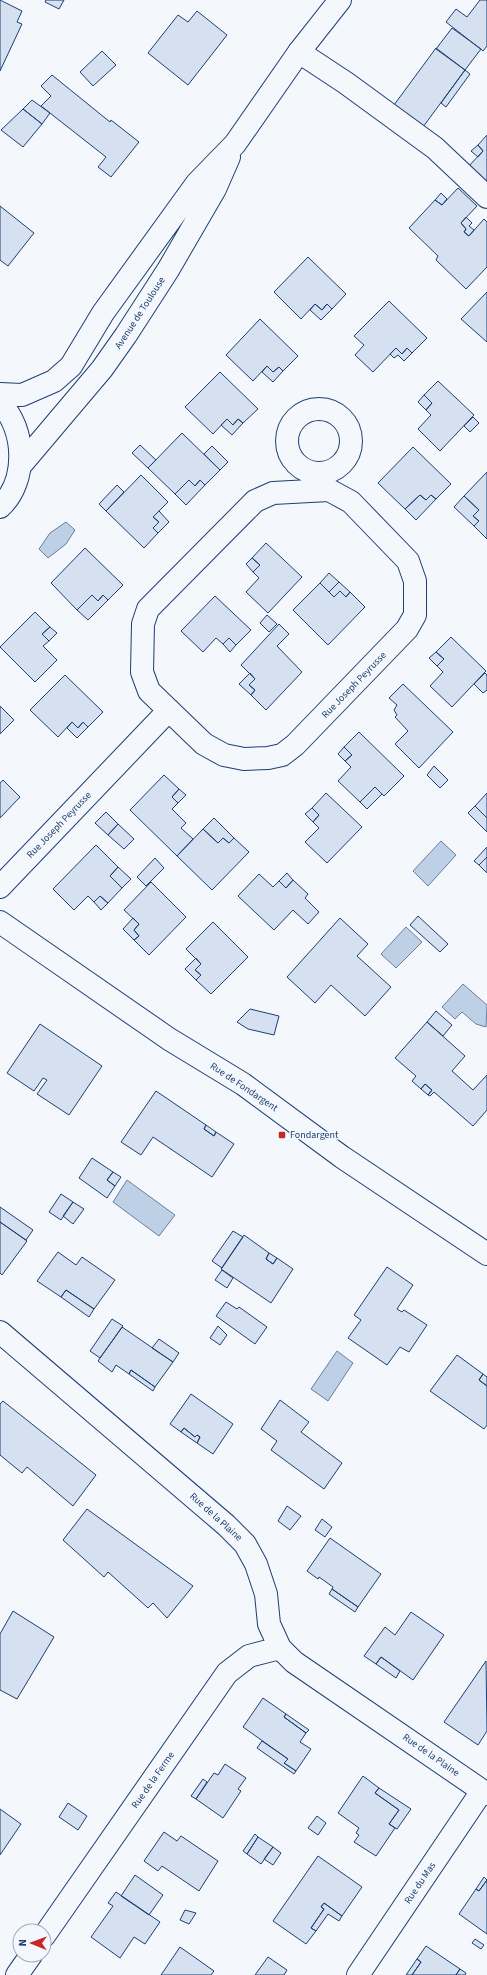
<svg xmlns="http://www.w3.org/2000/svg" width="487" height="1975" viewBox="0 0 487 1975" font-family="'Source Sans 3',sans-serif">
	<rect width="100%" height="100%" fill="#f4f7fb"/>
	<path fill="#bed0e5" stroke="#687fa3" d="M 66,522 L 75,530 L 66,544 L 48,558 L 39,549 L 50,533 Z
		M 441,841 L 456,855 L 428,886 L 413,871 Z
		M 406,927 L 422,942 L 396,968 L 381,954 Z
		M 463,984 L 487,1005 L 486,1027 L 476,1024 L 462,1012 L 455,1019 L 442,1007 Z
		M 127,1180 L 175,1215 L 159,1236 L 113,1202 Z
		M 337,1351 L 353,1363 L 328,1401 L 311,1389 Z"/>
	<path fill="#d5e0f0" stroke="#1d3f73" d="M 0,0 L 22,11 L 17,22 L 22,24 L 0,71 Z
		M 46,0 L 64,0 L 59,9 L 45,2 Z
		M 480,0 L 487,0 L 487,46 L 483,51 L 446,22 L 456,9 L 467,17 Z
		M 197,11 L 227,35 L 188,85 L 148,53 L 178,15 L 188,22 Z
		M 452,28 L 481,49 L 465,70 L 436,49 Z
		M 436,48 L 465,70 L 423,127 L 394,105 Z
		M 102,51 L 116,65 L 93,86 L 80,72 Z
		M 465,70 L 470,74 L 446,107 L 441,103 Z
		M 52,75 L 110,122 L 111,120 L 139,142 L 111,177 L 98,167 L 106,157 L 41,106 L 51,96 L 41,86 Z
		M 32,100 L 50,113 L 42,124 L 23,109 Z
		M 23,109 L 42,124 L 23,147 L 1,130 Z
		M 487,135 L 487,184 L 467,168 L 483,151 L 478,145 Z
		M 478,145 L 483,151 L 478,157 L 471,151 Z
		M 458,188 L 477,206 L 461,223 L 466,229 L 464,232 L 469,236 L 484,219 L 487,222 L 487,267 L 466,289 L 436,260 L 438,256 L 409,228 L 435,200 L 442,205 Z
		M 441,193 L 447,199 L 442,205 L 435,200 Z
		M 0,206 L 34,233 L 8,266 L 0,260 Z
		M 466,217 L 472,223 L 469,226 L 474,230 L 469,236 L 464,232 L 466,229 L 461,223 Z
		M 308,257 L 346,294 L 332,309 L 327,304 L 322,310 L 315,304 L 301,319 L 274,292 Z
		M 487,292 L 487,342 L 461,319 Z
		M 389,301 L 427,338 L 412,353 L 407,348 L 402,354 L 396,348 L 373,372 L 355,355 L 364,345 L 354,336 Z
		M 315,304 L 322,310 L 327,304 L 332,309 L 321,320 L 310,310 Z
		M 260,319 L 298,356 L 283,371 L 279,367 L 273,372 L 267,366 L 253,381 L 226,355 Z
		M 396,348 L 402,354 L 407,348 L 412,353 L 404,361 L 398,355 L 394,358 L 390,354 Z
		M 267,366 L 273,372 L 279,367 L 283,371 L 273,382 L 262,372 Z
		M 220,372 L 258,409 L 243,423 L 238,419 L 233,425 L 227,419 L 213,434 L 185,407 Z
		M 438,381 L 474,415 L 440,451 L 418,429 L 431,415 L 426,410 L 432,403 L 424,395 Z
		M 424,395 L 432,403 L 426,410 L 418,402 Z
		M 473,417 L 479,423 L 470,432 L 464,426 Z
		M 227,419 L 233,425 L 238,419 L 243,423 L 232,435 L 221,425 Z
		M 182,433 L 220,470 L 205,485 L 200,480 L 195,486 L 189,480 L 175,494 L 148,468 Z
		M 140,445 L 156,460 L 148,468 L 132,453 Z
		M 212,446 L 228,462 L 220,470 L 204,454 Z
		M 413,447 L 451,484 L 436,499 L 431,495 L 426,500 L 420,495 L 405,509 L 378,483 Z
		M 487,472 L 487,539 L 474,526 L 479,521 L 473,516 L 479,510 L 464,496 Z
		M 141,475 L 168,502 L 153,517 L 159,522 L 153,528 L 158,533 L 144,548 L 106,511 Z
		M 189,480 L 195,486 L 200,480 L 205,485 L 186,505 L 175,494 Z
		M 117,485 L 124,492 L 106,511 L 99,504 Z
		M 420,495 L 426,500 L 431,495 L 436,499 L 416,520 L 405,509 Z
		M 464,496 L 479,510 L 473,516 L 479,521 L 474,526 L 454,507 Z
		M 159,511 L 169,522 L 158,533 L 153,528 L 159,522 L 153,517 Z
		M 266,543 L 302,577 L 268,613 L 246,592 L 259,578 L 253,572 L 260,565 L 252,558 Z
		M 85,548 L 123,585 L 108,600 L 103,595 L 98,601 L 92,595 L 77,610 L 51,583 Z
		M 252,558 L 260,565 L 253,572 L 246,564 Z
		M 329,573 L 339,582 L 329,592 L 320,583 Z
		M 339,582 L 350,592 L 346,597 L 340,591 L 334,597 L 329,592 Z
		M 320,583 L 334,597 L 340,591 L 346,597 L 350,592 L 365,607 L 328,645 L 293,610 Z
		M 92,595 L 98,601 L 103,595 L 108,600 L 88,620 L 77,610 Z
		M 215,596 L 251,630 L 236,645 L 229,638 L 223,644 L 216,638 L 203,652 L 181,631 Z
		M 35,612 L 50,627 L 42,634 L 49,641 L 43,646 L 57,660 L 35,682 L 0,647 Z
		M 267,615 L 277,624 L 269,632 L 260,623 Z
		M 279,624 L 289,634 L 277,646 L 302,672 L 266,710 L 251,695 L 255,690 L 249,685 L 255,679 L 241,665 Z
		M 50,627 L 57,633 L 49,641 L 42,634 Z
		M 451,637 L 486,671 L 452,707 L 430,686 L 443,672 L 437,666 L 444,659 L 436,652 Z
		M 229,638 L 236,645 L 230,652 L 223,644 Z
		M 436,652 L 444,659 L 437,666 L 429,658 Z
		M 250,673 L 255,679 L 249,685 L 255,690 L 251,695 L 239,684 Z
		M 485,673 L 487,675 L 487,690 L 483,693 L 474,684 Z
		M 65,675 L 103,712 L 88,727 L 83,722 L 78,728 L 72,722 L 58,737 L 30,710 Z
		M 403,684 L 453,732 L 419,768 L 395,744 L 408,731 L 395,717 L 397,715 L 394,710 L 397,705 L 389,698 Z
		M 0,706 L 14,720 L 0,734 Z
		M 72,722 L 78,728 L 83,722 L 88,727 L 77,738 L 67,728 Z
		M 359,732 L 404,776 L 384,796 L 375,787 L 360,802 L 338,781 L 351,767 L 345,761 L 352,755 L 344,747 Z
		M 344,747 L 352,755 L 345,761 L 338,754 Z
		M 434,766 L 448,780 L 440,788 L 427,775 Z
		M 164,775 L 179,789 L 172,797 L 178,803 L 172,809 L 186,823 L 181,828 L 193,839 L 177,856 L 130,810 Z
		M 3,780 L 20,797 L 0,818 L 0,783 Z
		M 375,787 L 382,794 L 367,809 L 360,802 Z
		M 179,789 L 186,795 L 178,803 L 172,797 Z
		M 326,793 L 362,827 L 327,863 L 305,842 L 319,828 L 313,822 L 319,815 L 312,808 Z
		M 487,793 L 487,818 L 475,806 Z
		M 475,806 L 487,818 L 487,832 L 468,813 Z
		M 312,808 L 319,815 L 313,822 L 305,814 Z
		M 106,812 L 118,824 L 108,835 L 95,823 Z
		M 214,818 L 234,838 L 229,843 L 223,838 L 218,843 L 203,829 Z
		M 118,824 L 134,839 L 124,849 L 108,835 Z
		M 203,829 L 218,843 L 223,838 L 229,843 L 234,838 L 249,852 L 212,890 L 177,856 Z
		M 96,845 L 118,867 L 110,876 L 122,888 L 108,903 L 100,896 L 94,902 L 88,896 L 74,910 L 53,889 Z
		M 487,847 L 487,857 L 479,865 L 474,861 Z
		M 487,857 L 487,873 L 479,865 Z
		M 155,858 L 164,868 L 146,886 L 137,877 Z
		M 118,867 L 131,879 L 122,888 L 110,876 Z
		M 287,873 L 293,880 L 286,888 L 279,881 Z
		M 259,874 L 273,887 L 279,881 L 286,888 L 293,880 L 308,894 L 305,898 L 319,912 L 308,924 L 293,910 L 274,930 L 238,896 Z
		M 151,882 L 186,917 L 149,955 L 134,940 L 139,936 L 134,930 L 139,924 L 124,910 Z
		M 100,896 L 108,903 L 101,910 L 94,902 Z
		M 418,916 L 448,944 L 440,952 L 410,925 Z
		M 133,918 L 139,924 L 134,930 L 139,936 L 134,940 L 123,929 Z
		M 340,918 L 368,944 L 357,956 L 391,987 L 365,1016 L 331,985 L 315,1003 L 287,977 Z
		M 213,922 L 248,957 L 211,994 L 196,980 L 201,975 L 195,970 L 201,964 L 186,949 Z
		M 196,958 L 201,964 L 195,970 L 201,975 L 196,980 L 185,969 Z
		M 250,1009 L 279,1016 L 274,1035 L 248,1029 L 237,1022 Z
		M 436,1011 L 452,1025 L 443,1036 L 427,1022 Z
		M 427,1022 L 465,1056 L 452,1071 L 473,1090 L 487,1075 L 487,1110 L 473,1126 L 434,1092 L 430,1096 L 428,1095 L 432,1090 L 425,1084 L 421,1089 L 412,1081 L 416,1076 L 395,1058 Z
		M 40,1024 L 102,1066 L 69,1115 L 37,1094 L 47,1080 L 43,1078 L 34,1091 L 7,1073 Z
		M 425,1084 L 432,1090 L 428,1095 L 421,1089 Z
		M 156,1091 L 206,1125 L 204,1129 L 214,1136 L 216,1132 L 234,1144 L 212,1177 L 153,1137 L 141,1155 L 121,1142 Z
		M 206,1125 L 216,1132 L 214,1136 L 204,1129 Z
		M 92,1158 L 113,1172 L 107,1180 L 115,1186 L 107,1198 L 79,1178 Z
		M 113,1172 L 121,1177 L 115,1186 L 107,1180 Z
		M 61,1194 L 73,1202 L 61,1220 L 49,1212 Z
		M 73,1202 L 84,1209 L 73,1224 L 63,1216 Z
		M 0,1207 L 33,1230 L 26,1240 L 0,1222 Z
		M 0,1222 L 27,1241 L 2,1275 L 0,1273 Z
		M 233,1231 L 243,1237 L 222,1268 L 212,1261 Z
		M 244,1235 L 269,1253 L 266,1259 L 273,1264 L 277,1258 L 293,1269 L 271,1303 L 221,1269 Z
		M 58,1252 L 76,1265 L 82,1257 L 115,1280 L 94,1309 L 66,1290 L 61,1297 L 37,1281 Z
		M 269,1253 L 277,1258 L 273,1264 L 266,1259 Z
		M 387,1267 L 413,1285 L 397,1309 L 402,1312 L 404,1310 L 427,1325 L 409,1352 L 400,1347 L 387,1365 L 348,1338 L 361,1320 L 354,1315 Z
		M 222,1270 L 233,1278 L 227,1288 L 215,1280 Z
		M 66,1290 L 94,1309 L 89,1317 L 61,1297 Z
		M 226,1302 L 237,1309 L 239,1307 L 267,1327 L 255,1344 L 216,1316 Z
		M 112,1319 L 123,1326 L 100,1358 L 90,1351 Z
		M 218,1326 L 227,1335 L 220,1345 L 210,1338 Z
		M 122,1327 L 173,1362 L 155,1387 L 131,1370 L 129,1374 L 116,1365 L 112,1372 L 98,1361 Z
		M 159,1339 L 179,1353 L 173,1362 L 152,1348 Z
		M 457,1355 L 483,1374 L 479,1380 L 487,1386 L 487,1425 L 484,1429 L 430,1391 Z
		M 131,1370 L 155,1387 L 153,1391 L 129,1374 Z
		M 483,1374 L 487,1377 L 487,1386 L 479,1380 Z
		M 191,1394 L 233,1424 L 213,1454 L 197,1443 L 200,1437 L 197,1435 L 195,1437 L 184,1428 L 181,1432 L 170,1424 Z
		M 280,1400 L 309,1422 L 301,1432 L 342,1463 L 324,1489 L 271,1450 L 277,1441 L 261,1429 Z
		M 3,1401 L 96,1475 L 73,1506 L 27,1467 L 22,1473 L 0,1455 L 0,1404 Z
		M 184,1428 L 195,1437 L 197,1435 L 200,1437 L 197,1443 L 181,1432 Z
		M 287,1506 L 301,1516 L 290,1530 L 278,1521 Z
		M 87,1509 L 193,1586 L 167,1618 L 153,1603 L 148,1608 L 108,1572 L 104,1577 L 63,1540 Z
		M 322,1519 L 332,1527 L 325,1537 L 315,1530 Z
		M 330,1538 L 381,1574 L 358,1607 L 332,1589 L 333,1587 L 319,1577 L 318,1579 L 307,1571 Z
		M 332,1589 L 358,1607 L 355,1612 L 329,1594 Z
		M 13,1611 L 54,1637 L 17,1699 L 0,1690 L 0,1634 Z
		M 411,1612 L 444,1635 L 413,1680 L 381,1657 L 376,1664 L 364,1656 L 385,1627 L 395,1635 Z
		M 381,1657 L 400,1671 L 396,1678 L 376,1664 Z
		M 486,1661 L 487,1731 L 478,1745 L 444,1722 Z
		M 263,1698 L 286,1714 L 284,1717 L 306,1733 L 300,1742 L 311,1749 L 296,1771 L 284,1763 L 288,1759 L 243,1727 Z
		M 286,1714 L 309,1730 L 306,1733 L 284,1717 Z
		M 262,1741 L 288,1759 L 284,1763 L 296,1771 L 294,1774 L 257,1748 Z
		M 225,1764 L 246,1778 L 238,1789 L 241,1791 L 223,1818 L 196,1799 L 214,1773 L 218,1775 Z
		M 363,1776 L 379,1788 L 375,1793 L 399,1810 L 389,1824 L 395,1828 L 376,1856 L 354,1842 L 359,1835 L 356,1833 L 359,1828 L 338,1813 Z
		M 203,1779 L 207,1782 L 196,1799 L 191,1796 Z
		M 379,1788 L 411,1809 L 397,1829 L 389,1824 L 399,1810 L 375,1793 Z
		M 68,1803 L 87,1816 L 78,1830 L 59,1817 Z
		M 0,1809 L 21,1824 L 0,1855 Z
		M 317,1816 L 326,1823 L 318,1835 L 308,1828 Z
		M 164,1832 L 177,1841 L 181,1836 L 218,1861 L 199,1891 L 162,1866 L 158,1871 L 144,1861 Z
		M 255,1834 L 258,1837 L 247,1854 L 243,1851 Z
		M 258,1837 L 273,1847 L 261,1864 L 247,1854 Z
		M 273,1847 L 281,1853 L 273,1865 L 264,1859 Z
		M 318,1856 L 362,1887 L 342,1916 L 324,1903 L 321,1907 L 324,1909 L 311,1928 L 316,1931 L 306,1944 L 273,1921 Z
		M 135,1875 L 163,1895 L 149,1915 L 121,1896 Z
		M 484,1877 L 487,1880 L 479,1891 L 476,1889 Z
		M 487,1880 L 487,1934 L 459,1914 L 476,1889 L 479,1891 Z
		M 116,1892 L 160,1922 L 145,1944 L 134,1937 L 120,1958 L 91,1937 L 113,1906 L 108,1903 Z
		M 324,1903 L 342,1916 L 339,1921 L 328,1914 L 316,1931 L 311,1928 L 324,1909 L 321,1907 Z
		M 185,1910 L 196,1913 L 189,1924 L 180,1920 Z
		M 475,1939 L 484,1945 L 481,1949 L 472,1943 Z
		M 426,1946 L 460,1969 L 456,1975 L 412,1975 L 421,1962 L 417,1959 Z
		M 180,1947 L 214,1971 L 211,1975 L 161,1975 Z
		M 268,1957 L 287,1970 L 284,1975 L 255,1975 Z
		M 417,1959 L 421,1962 L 412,1975 L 406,1975 Z
		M 460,1969 L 466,1973 L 465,1975 L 456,1975 Z"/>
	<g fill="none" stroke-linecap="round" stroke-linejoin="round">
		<defs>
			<path id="minor" d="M 299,52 L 346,83 L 435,148 L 487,197
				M287 441a32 32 0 1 1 64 0a32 32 0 1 1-64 0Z
				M 329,490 L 351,502 L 408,561 L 415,581 L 415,615 L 407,629 L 295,745 L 282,755 L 268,758 L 244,759 L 224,755 L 204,744 L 149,691 L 142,672 L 143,624 L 148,609 L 255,501 L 273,493 Z
				M 0,887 L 169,710
				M 0,922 L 169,1039 L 243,1084 L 342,1157 L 487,1254
				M 0,1332 L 226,1525 L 245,1544 L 256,1564 L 266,1594 L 269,1624 L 280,1648 L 294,1662 L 487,1794
				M 44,1936 L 227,1673 L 249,1656 L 280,1648
				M 17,1975 L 31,1955
				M 358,1975 L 482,1791"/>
			<path id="major" d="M 0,394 L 22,395 L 54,381 L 71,366 L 103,313 L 197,183 L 235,144 L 299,52 L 340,0
				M 0,403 C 26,429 28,481 0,507
				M 20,466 L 102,369 L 126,335 L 168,270 L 215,189 L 229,157"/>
		</defs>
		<use href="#minor" stroke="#1d3f73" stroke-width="24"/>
		<use href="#major" stroke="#1d3f73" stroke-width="24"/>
		<use href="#minor" stroke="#f4f7fb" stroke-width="22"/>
		<use href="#major" stroke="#f4f7fb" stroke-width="22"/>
	</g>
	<rect fill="#c62828" stroke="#f4f7fb" stroke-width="1.5" x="278" y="1131" width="8" height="8" rx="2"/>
	<g text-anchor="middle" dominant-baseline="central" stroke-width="3" stroke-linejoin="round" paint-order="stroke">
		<g font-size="10" fill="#1d3f73" stroke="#f4f7fb">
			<text transform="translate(140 313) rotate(-57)">Avenue de Toulouse</text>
			<text transform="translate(354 685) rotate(-46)">Rue Joseph Peyrusse</text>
			<text transform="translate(59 825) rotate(-46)">Rue Joseph Peyrusse</text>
			<text transform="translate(244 1087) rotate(34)">Rue de Fondargent</text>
			<text transform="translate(216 1517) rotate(42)">Rue de la Plaine</text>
			<text transform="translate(431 1755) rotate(35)">Rue de la Plaine</text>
			<text transform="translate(153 1780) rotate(-55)">Rue de la Ferme</text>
			<text transform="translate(420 1883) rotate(-56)">Rue du Mas</text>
		</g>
		<g font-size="10" fill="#1d3f73" stroke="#f4f7fb" text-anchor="start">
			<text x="290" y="1135">Fondargent</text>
		</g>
	</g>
	<g transform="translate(32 1943) rotate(271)"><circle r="19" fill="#f4f7fb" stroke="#9eadc5"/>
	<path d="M0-3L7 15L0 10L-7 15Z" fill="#c62828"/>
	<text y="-6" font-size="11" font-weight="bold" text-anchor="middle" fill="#1d3f73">N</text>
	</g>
</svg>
